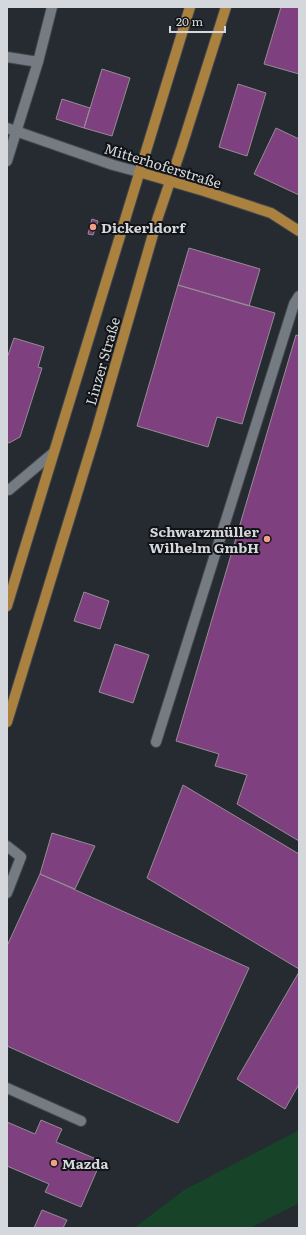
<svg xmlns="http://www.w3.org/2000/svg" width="306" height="1235" viewBox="0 0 306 1235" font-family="Literata,serif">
	<rect width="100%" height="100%" fill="#262b31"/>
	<path fill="#174329" d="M 299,1130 L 299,1203 L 250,1228 L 134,1228 L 184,1190 Z"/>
	<path fill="#7e407e" stroke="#958d94" d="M 281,7 L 299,7 L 299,74 L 264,64 Z
		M 102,69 L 130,78 L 112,136 L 84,128 Z
		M 238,84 L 266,93 L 247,156 L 219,147 Z
		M 62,99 L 90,108 L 84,128 L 56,119 Z
		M 276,128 L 299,139 L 299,195 L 254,174 Z
		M 92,219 L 98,221 L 93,235 L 88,234 Z
		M 189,248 L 260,269 L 249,306 L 178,285 Z
		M 178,285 L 275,313 L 242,424 L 217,417 L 208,447 L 137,426 Z
		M 296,335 L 299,336 L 299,841 L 237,804 L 247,775 L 215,766 L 219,754 L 176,741 Z
		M 14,338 L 44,347 L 38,367 L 42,368 L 20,437 L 9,443 L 7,442 L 7,358 Z
		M 84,592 L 109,601 L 100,629 L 74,621 Z
		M 115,644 L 149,655 L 133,703 L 99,692 Z
		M 183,785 L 299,854 L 299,969 L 147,878 Z
		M 52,833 L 95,846 L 75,889 L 40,874 Z
		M 40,874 L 249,968 L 178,1123 L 7,1046 L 7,946 Z
		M 299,972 L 299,1084 L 285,1109 L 237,1079 Z
		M 41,1120 L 62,1129 L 56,1142 L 101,1161 L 81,1207 L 45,1192 L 49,1184 L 7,1166 L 7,1122 L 35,1134 Z
		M 42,1210 L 67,1220 L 63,1228 L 34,1228 Z"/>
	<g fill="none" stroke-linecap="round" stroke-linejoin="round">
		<defs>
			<path id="minor" d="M 7,57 L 38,62
				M 7,128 L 113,165 L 139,172
				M 7,161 L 38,62 L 52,7
				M 7,490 L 9,490 L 53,453
				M 156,742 L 294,304 L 299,296
				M 7,846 L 21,857 L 7,893
				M 7,1088 L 81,1121"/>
			<path id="major" d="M 139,172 L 204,191 L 271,213 L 299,231
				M 7,606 L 190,7
				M 7,722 L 96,432 L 158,217 L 182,146 L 226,7"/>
		</defs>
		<use href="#minor" stroke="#42474b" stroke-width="12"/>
		<use href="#major" stroke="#42474b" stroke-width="12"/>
		<use href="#minor" stroke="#747b82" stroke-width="10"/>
		<use href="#major" stroke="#ab8140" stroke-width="10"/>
	</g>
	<g fill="#f39f86" stroke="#111316" stroke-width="1.5">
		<circle cx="93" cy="227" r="4"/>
		<circle cx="267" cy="539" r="4"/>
		<circle cx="54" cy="1163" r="4"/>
	</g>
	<g text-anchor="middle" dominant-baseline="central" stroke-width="4" stroke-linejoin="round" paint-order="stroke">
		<g font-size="14" fill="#d4d7db" stroke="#111316">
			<text transform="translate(163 165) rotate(17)">Mitterhoferstraße</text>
			<text transform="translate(102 361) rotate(-74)">Linzer Straße</text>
		</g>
		<g font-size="14" font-weight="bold" fill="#d4d7db" stroke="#111316" text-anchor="start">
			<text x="101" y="227">Dickerldorf</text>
			<text x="259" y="531" text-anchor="end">Schwarzmüller<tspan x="259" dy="16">Wilhelm GmbH</tspan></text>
			<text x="62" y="1163">Mazda</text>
		</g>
	</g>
	<rect width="306" height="1235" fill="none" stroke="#d4d7db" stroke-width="16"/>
	<path d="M170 26v6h55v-6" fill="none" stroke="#d4d7db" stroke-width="2"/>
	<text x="176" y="26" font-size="12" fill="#d4d7db" stroke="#111316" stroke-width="3" paint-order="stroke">20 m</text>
</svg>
